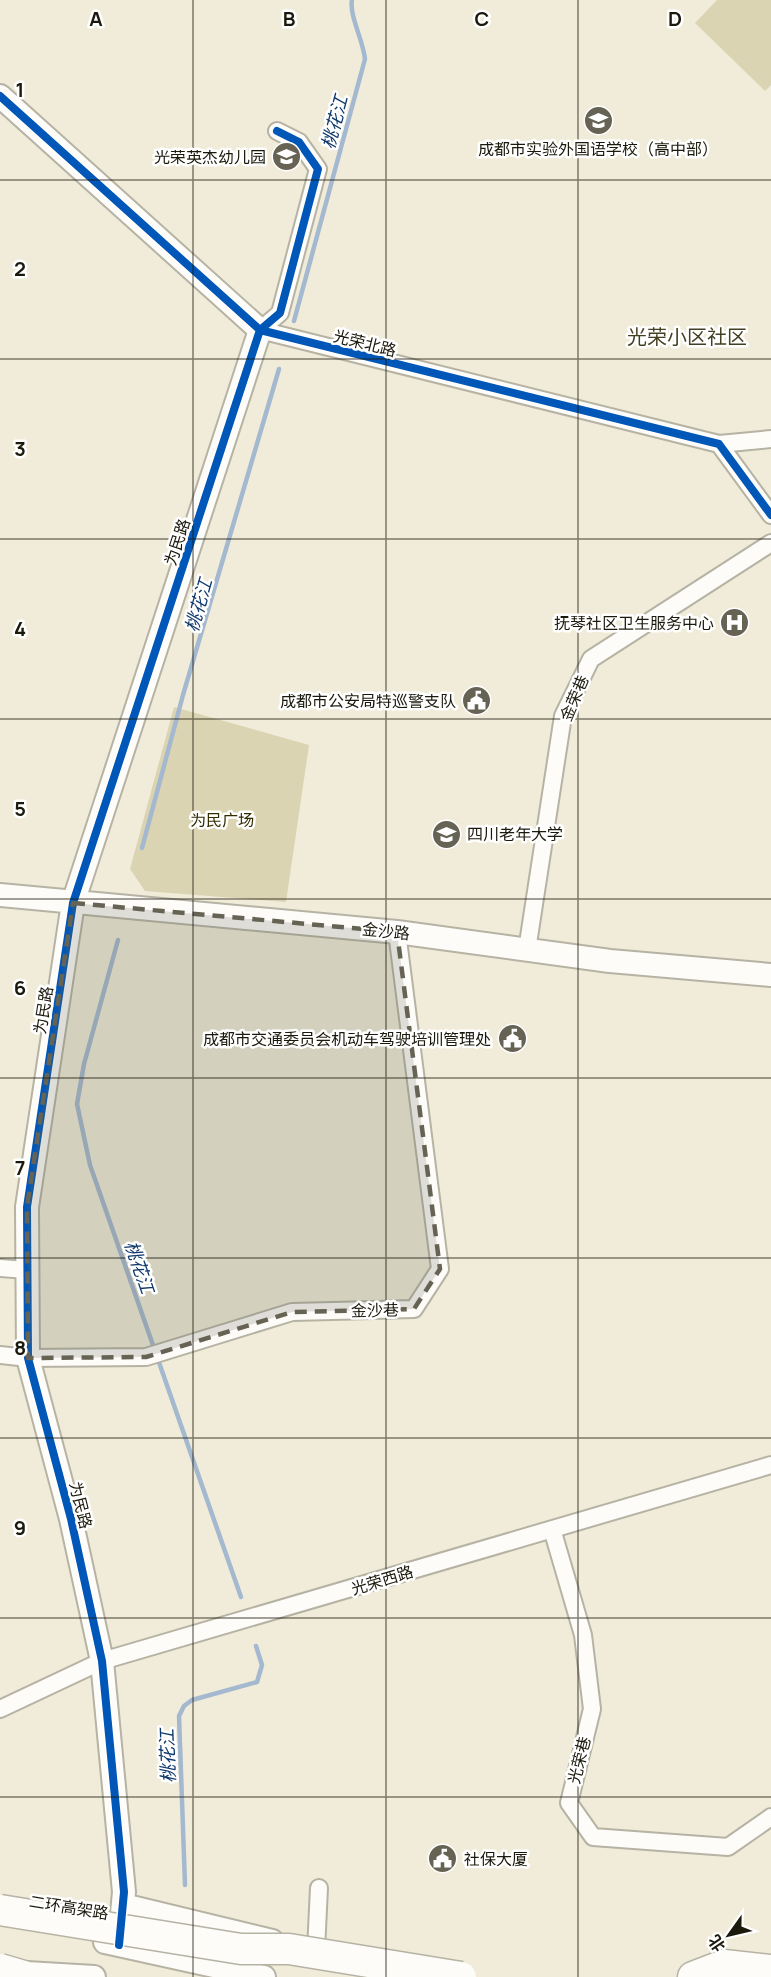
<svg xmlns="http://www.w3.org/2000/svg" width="771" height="1977" viewBox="0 0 771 1977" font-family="Manrope,'Noto Sans SC',sans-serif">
	<rect width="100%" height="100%" fill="#f0ecd9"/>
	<path fill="#dbd4b2" d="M 717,0 L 771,0 L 771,85 L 765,91 L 695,23 Z
		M 174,707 L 309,745 L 286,902 L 145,891 L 130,869 Z"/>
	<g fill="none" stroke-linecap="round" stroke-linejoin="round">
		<path stroke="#a4b8cf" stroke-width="4.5" d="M 294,321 L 365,59 C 363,40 349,15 352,0
			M 142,848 L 183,695 L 279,369
			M 118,940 L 84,1064 L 77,1104 L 90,1165 L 241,1597
			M 185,1885 L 179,1716 L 184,1706 L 192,1700 L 257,1682 L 262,1665 L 256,1646"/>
		<defs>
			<path id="street" d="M 260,330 L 719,444 L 771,515
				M 260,330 L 280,313 L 318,169 L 299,142 L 277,131
				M 719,444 L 771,439
				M 527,950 L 563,716 L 591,659 L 771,543
				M 0,1268 L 27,1270
				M 0,1355 L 28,1358 L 146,1357 L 292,1312 L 414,1309 L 440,1269 L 397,932
				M 552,1529 L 583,1635 L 592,1709 L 569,1803 L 593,1837 L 728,1847 L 771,1817
				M 0,1709 L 102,1661 L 771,1465
				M 316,1950 L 319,1888"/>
			<path id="secondary" d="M 0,96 L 260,330 L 73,903 L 27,1207 L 28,1358 L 71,1519 L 102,1661 L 124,1892 L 119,1945
				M 0,895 L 397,932 L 610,961 L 771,975
				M 123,1905 L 272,1941
				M 105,1942 L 264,1977
				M 10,1972 L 94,1977"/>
			<path id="highway" d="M 693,1977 L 724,1965 L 771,1970"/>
		</defs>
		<use href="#street" stroke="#b6b3a4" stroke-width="20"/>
		<use href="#secondary" stroke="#b6b3a4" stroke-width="26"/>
		<use href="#highway" stroke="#b6b3a4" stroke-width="33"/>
		<use href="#street" stroke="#fdfcf9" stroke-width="16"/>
		<use href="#secondary" stroke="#fdfcf9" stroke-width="22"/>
		<use href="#highway" stroke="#fdfcf9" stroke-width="30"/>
		<defs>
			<path id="highway-bridge" d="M 0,1910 L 241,1949 L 289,1949 L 461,1977
				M 0,1969 L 27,1977"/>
		</defs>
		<use href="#highway-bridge" stroke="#b6b3a4" stroke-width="33" stroke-linecap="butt"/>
		<use href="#highway-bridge" stroke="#fdfcf9" stroke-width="30"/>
		<defs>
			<path id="cycleway" d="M 0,96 L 260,330 L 719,444 L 771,515
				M 119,1945 L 124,1892 L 102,1661 L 71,1519 L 28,1358 L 27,1207 L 73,903 L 260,330 L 280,313 L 318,169 L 299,142 L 277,131"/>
		</defs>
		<use href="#cycleway" stroke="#fff" stroke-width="11"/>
		<use href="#cycleway" stroke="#0057b8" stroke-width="8"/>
	</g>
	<path fill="#666354" fill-opacity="0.2" stroke="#666354" stroke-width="4.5" stroke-dasharray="12 8" stroke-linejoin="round" d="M 73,903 L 397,932 L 440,1269 L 414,1309 L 292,1312 L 146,1357 L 28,1358 L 27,1207 Z"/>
	<path fill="none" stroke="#1b190c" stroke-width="1.5" stroke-opacity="0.55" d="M 193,0 L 193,1977M 386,0 L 386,1977M 578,0 L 578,1977M 0,180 L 771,180M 0,359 L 771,359M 0,539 L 771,539M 0,719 L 771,719M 0,899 L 771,899M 0,1078 L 771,1078M 0,1258 L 771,1258M 0,1438 L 771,1438M 0,1618 L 771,1618M 0,1797 L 771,1797"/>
	<defs>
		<symbol id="school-disc" viewBox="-11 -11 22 22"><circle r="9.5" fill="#666354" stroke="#fff"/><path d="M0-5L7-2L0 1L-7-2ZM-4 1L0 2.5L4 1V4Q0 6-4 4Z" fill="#fff"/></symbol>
		<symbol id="hospital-disc" viewBox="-11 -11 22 22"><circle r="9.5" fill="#666354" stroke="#fff"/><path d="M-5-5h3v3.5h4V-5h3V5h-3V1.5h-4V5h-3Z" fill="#fff"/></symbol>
		<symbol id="civic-disc" viewBox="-11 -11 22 22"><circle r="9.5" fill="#666354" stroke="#fff"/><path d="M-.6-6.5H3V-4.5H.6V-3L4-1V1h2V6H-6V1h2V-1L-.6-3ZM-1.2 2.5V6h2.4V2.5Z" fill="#fff"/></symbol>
		<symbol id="university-disc" viewBox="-11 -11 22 22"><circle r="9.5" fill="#666354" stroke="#fff"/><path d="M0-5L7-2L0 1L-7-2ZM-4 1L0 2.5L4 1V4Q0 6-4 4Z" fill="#fff"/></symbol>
	</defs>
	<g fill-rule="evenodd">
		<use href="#school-disc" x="582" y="104" width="33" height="33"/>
		<use href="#school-disc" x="270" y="140" width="33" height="33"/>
		<use href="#hospital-disc" x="718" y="606" width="33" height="33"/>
		<use href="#civic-disc" x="460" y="684" width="33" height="33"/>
		<use href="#university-disc" x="430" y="818" width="33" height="33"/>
		<use href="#civic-disc" x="496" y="1022" width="33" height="33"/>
		<use href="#civic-disc" x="426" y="1842" width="33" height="33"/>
	</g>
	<g text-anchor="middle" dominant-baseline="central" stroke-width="5" stroke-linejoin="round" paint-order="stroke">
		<g font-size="16" fill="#1b190c" stroke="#fff" text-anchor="end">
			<text x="598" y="149" text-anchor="middle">成都市实验外国语学校（高中部）</text>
			<text x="266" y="157">光荣英杰幼儿园</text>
			<text x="714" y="623">抚琴社区卫生服务中心</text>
			<text x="456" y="701">成都市公安局特巡警支队</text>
			<text x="467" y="834" text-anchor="start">四川老年大学</text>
			<text x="491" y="1039">成都市交通委员会机动车驾驶培训管理处</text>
			<text x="464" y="1859" text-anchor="start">社保大厦</text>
		</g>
		<g font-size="16" fill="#1b190c" stroke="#fff">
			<text transform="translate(365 343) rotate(14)">光荣北路</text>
			<text transform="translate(177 542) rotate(-72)">为民路</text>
			<text transform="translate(574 698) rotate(-67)">金荣巷</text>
			<text transform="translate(386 931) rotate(6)">金沙路</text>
			<text transform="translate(43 1010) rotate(-81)">为民路</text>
			<text transform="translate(375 1310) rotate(-1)">金沙巷</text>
			<text transform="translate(81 1505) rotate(76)">为民路</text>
			<text transform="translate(382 1580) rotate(-17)">光荣西路</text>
			<text transform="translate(579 1760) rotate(-76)">光荣巷</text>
			<text transform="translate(69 1907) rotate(9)">二环高架路</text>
		</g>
		<g font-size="16" fill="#352d01" stroke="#fff">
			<text x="222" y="820">为民广场</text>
		</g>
		<g font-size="18" font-style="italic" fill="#10396c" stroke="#fff">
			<text transform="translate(334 122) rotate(-75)">桃花江</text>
			<text transform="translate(198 605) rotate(-74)">桃花江</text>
			<text transform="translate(140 1267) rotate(71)">桃花江</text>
			<text transform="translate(167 1756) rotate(-92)">桃花江</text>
		</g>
		<g font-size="20" fill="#453f22" stroke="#fff">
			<text x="687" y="336">光荣小区社区</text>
		</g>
	</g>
	<g font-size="20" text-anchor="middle" font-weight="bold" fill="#1b190c" stroke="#fff" stroke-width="5" stroke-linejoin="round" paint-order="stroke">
		<text x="96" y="26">A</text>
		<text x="289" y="26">B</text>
		<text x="482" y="26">C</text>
		<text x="675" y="26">D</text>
		<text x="20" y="97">1</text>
		<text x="20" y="276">2</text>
		<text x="20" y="456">3</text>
		<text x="20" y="636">4</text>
		<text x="20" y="816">5</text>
		<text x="20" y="995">6</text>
		<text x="20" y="1175">7</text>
		<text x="20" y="1355">8</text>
		<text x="20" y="1535">9</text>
	</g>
	<g transform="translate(729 1935) rotate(236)" stroke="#ffffff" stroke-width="4.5" paint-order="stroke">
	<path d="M0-4.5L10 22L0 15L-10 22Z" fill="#1b190c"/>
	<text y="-9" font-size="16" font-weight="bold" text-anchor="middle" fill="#1b190c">北</text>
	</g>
</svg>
